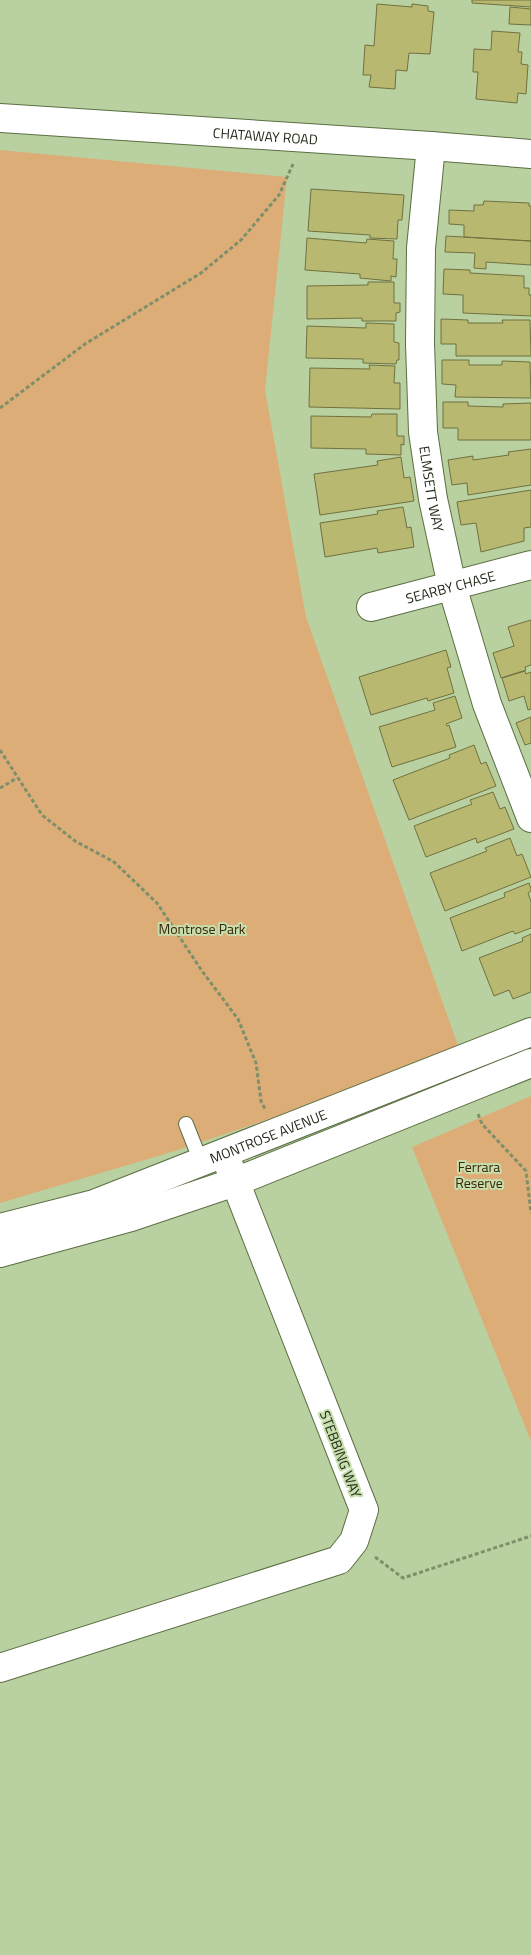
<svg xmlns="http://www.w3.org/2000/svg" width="531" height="1955" viewBox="0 0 531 1955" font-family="'Titillium Web',sans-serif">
	<rect width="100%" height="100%" fill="#b9d0a0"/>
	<path fill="#ddad78" d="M 0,150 L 287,177 L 265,390 L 306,617 L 461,1054 L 175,1151 L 0,1203 Z
		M 531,1096 L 531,1441 L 412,1147 Z"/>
	<path fill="#b8b870" stroke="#717140" d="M 472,0 L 531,0 L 531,7 L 472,3 Z
		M 377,4 L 412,7 L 412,4 L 428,6 L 428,11 L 434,12 L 430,54 L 409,53 L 407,71 L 396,70 L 395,89 L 369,87 L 371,75 L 363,75 L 365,45 L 374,46 Z
		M 510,7 L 531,9 L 531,25 L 509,24 Z
		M 492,31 L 520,33 L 518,52 L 522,52 L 521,64 L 528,65 L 526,94 L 518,93 L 517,103 L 476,99 L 478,72 L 473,72 L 474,49 L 491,50 Z
		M 311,189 L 404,195 L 402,220 L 398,220 L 397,239 L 370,238 L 370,235 L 308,231 Z
		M 484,201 L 529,203 L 529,206 L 531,206 L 531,241 L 464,237 L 464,225 L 449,224 L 449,210 L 474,211 L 474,205 L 483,205 Z
		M 446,236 L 531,241 L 531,265 L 486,262 L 486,269 L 474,268 L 475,253 L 445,252 Z
		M 307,238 L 366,243 L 367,239 L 394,241 L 393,259 L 397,259 L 396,277 L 391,276 L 391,281 L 360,278 L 360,274 L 305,270 Z
		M 444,269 L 470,270 L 470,273 L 524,276 L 524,288 L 529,288 L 529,295 L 531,295 L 531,316 L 463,313 L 463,295 L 443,294 Z
		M 368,282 L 394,282 L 394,303 L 400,303 L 400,312 L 396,313 L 396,321 L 362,321 L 362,318 L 307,319 L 307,286 L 368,285 Z
		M 441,319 L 468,320 L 468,323 L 503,323 L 502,320 L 530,320 L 531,356 L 456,356 L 456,344 L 441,344 Z
		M 366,323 L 394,324 L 394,342 L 399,343 L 399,360 L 397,360 L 396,364 L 363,363 L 363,359 L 306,358 L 307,326 L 366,328 Z
		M 442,360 L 469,360 L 469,365 L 502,365 L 502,361 L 530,362 L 531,398 L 455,397 L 456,385 L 442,384 Z
		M 369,365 L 395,366 L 394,383 L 400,383 L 400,409 L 309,407 L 310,368 L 370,369 Z
		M 443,402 L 468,402 L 468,406 L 503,407 L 503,404 L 531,403 L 531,440 L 458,440 L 458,428 L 443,428 Z
		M 372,414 L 397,414 L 397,436 L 404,436 L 404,445 L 401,444 L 401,455 L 366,454 L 366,449 L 311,448 L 311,416 L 371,417 Z
		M 531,449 L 531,485 L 468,495 L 467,483 L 452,485 L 448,460 L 473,456 L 473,460 L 509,455 L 508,452 Z
		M 401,457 L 404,478 L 410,477 L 414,501 L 320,515 L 314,474 L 378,465 L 377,461 Z
		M 531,490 L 531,527 L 524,528 L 524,541 L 481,552 L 476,523 L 461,525 L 457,502 Z
		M 403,507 L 407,528 L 411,527 L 414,547 L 378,553 L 377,548 L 325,557 L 320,523 L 378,514 L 377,511 Z
		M 531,620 L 531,665 L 525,667 L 526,670 L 501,678 L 493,653 L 514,646 L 508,627 Z
		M 446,650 L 451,667 L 447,668 L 454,693 L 428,701 L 427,698 L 371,715 L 359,677 Z
		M 525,671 L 526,674 L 531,672 L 531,709 L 528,710 L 524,696 L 509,701 L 502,678 Z
		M 455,696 L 462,718 L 446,724 L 447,726 L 449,725 L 456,747 L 392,767 L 379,727 L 435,710 L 433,703 Z
		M 531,717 L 531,743 L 525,745 L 516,723 Z
		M 474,745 L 481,764 L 486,762 L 496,786 L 409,820 L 393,780 L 450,758 L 449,755 Z
		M 493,792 L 500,809 L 505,807 L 514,829 L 477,843 L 476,838 L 426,857 L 414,826 L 472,804 L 470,800 Z
		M 510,838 L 517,856 L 522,854 L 531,877 L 445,911 L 430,873 L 487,851 L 485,848 Z
		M 529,883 L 531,889 L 531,891 L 528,893 L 531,902 L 531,928 L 515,934 L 513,931 L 462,951 L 450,918 L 505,897 L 504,893 Z
		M 531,934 L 531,992 L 513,999 L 509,990 L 494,996 L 479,958 L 523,941 L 522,938 Z"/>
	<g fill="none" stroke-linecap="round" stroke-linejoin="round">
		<defs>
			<path id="service" d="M 186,1124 L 201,1162"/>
			<g id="minor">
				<path id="s1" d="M 0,118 L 431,146 L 531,154"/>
				<path id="s2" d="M 431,146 L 421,248 L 420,344 L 423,432 L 433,499 L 452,586 L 487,704 L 531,818"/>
				<path id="s3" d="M 371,607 L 531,565"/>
				<path d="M 0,1668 L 339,1560 L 354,1541 L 364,1510 L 224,1153"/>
			</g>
			<g id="tertiary">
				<path id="s4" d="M 0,1228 L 94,1204 L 531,1032"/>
				<path d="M 0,1253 L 131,1217 L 235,1182 L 531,1063"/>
			</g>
		</defs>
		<use href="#service" stroke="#5b6f43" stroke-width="16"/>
		<use href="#minor" stroke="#5b6f43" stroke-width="30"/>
		<use href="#tertiary" stroke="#5b6f43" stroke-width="30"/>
		<path stroke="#7e8f6a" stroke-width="3" stroke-dasharray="4 2.5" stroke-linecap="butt" d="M 0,408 L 85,344 L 201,273 L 241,240 L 279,195 L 293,164
			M 0,750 L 42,815 L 75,841 L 114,862 L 157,903 L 202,971 L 238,1019 L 256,1063 L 261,1101 L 265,1109
			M 0,788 L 17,778
			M 478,1114 L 482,1124 L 526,1171 L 531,1213
			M 375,1557 L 403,1578 L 531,1536"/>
		<use href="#service" stroke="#fff" stroke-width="14"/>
		<use href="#minor" stroke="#fff" stroke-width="28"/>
		<use href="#tertiary" stroke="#fff" stroke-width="28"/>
	</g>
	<g text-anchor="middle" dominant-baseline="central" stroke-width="4" stroke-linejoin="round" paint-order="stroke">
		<g font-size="14" fill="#232b19" stroke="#c6ddac">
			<text stroke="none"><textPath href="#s1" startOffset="266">CHATAWAY ROAD</textPath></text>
			<text stroke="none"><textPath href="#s2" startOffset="344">ELMSETT WAY</textPath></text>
			<text stroke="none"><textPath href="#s3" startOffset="82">SEARBY CHASE</textPath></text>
			<text stroke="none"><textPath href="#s4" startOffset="284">MONTROSE AVENUE</textPath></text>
			<text transform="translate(341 1454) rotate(69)">STEBBING WAY</text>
		</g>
		<g font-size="14" fill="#3b260c" stroke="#c6ddac">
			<text x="202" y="928">Montrose Park</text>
			<text x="479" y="1166">Ferrara<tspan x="479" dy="16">Reserve</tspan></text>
		</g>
	</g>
</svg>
